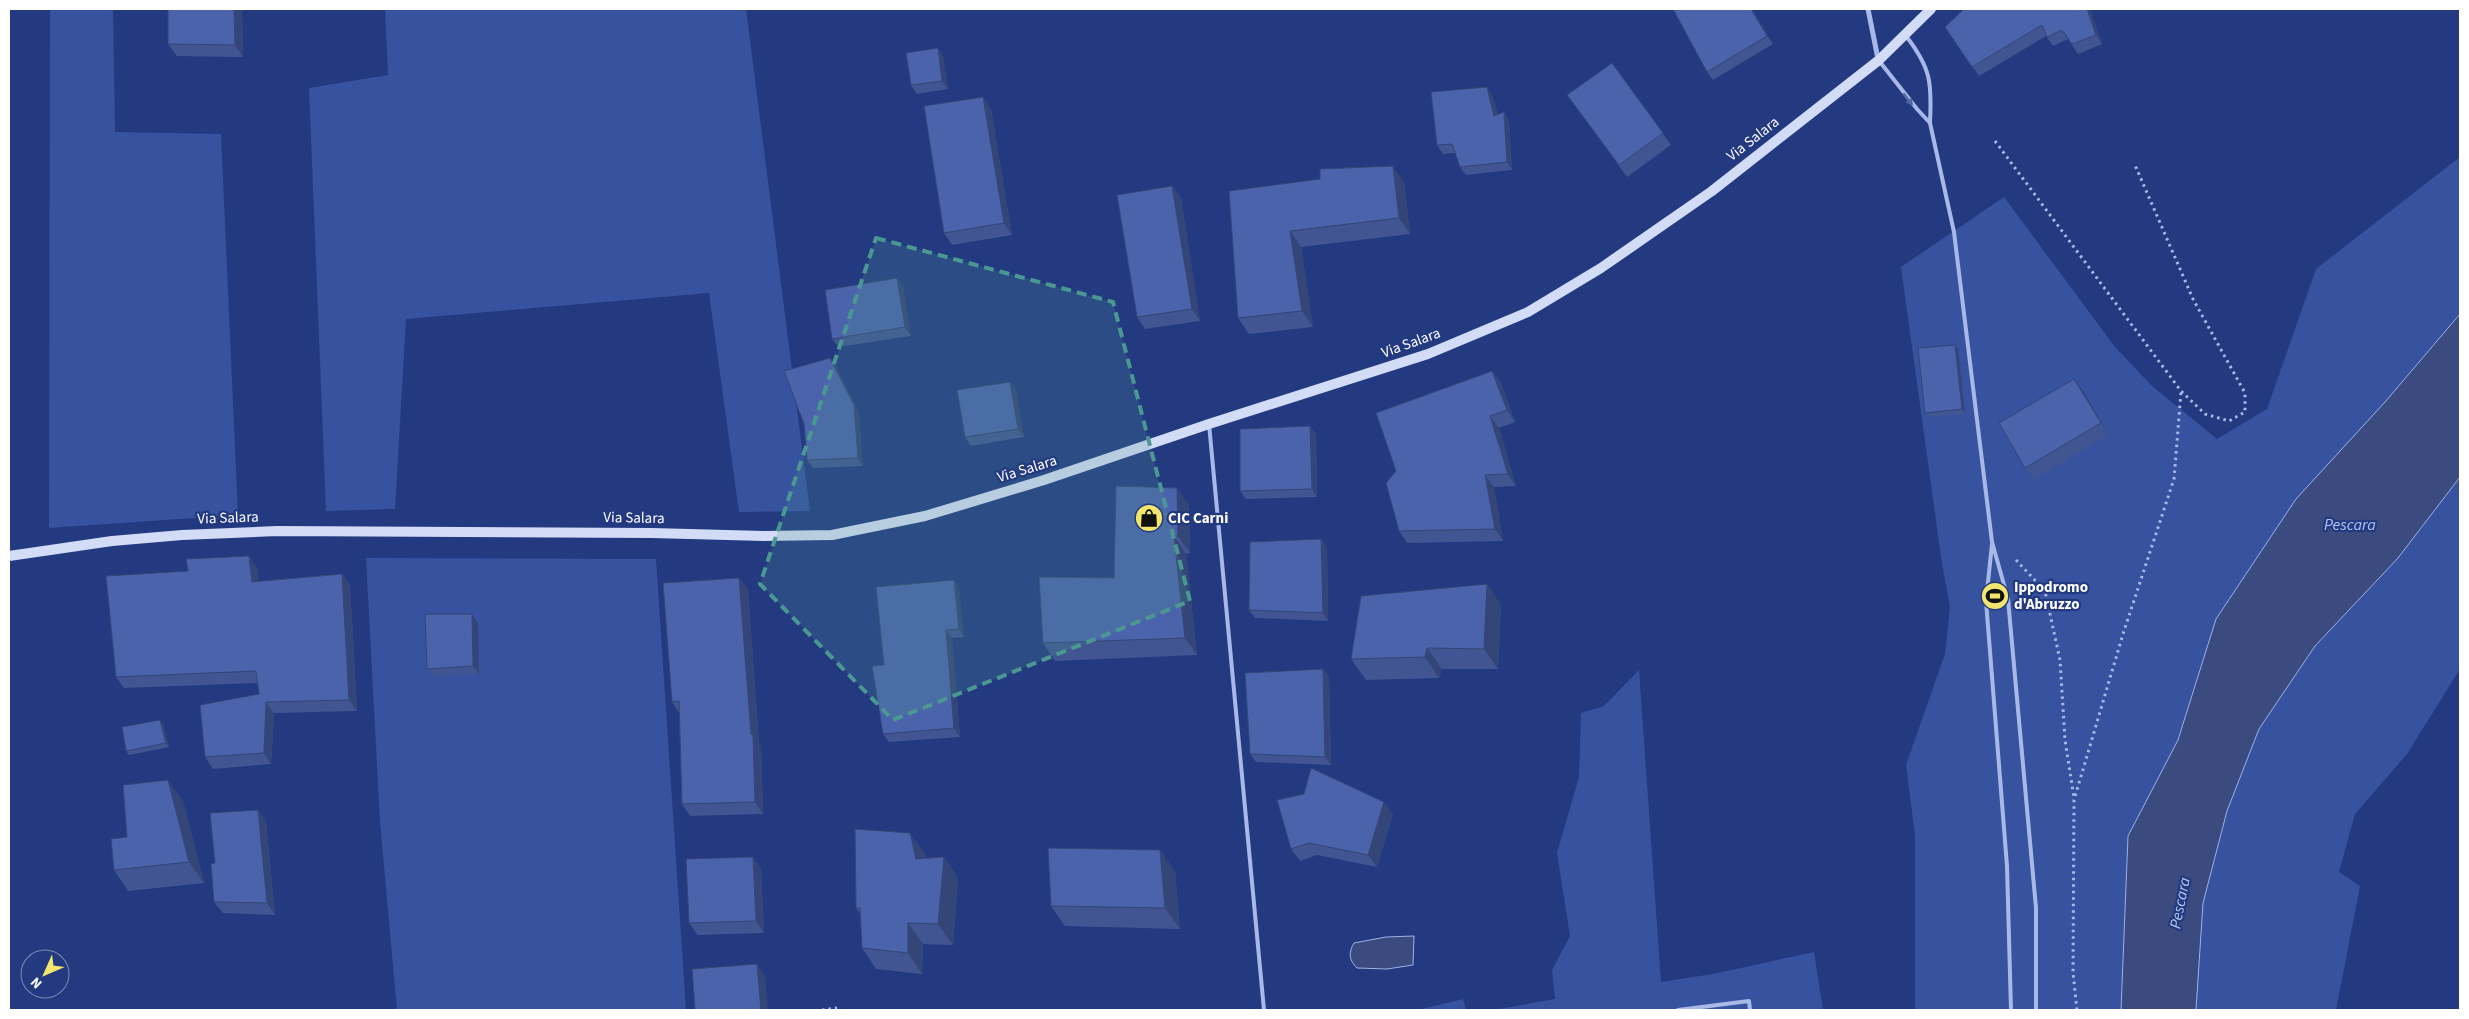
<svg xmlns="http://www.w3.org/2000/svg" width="2469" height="1019" viewBox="0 0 2469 1019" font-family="'Source Sans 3',sans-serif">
	<rect width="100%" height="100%" fill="#233a81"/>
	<path fill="#37529f" d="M 50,9 L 113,9 L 115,132 L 221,134 L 238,515 L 49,528 Z
		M 385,9 L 746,9 L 810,511 L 739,512 L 709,293 L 406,319 L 395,509 L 326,511 L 309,88 L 388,75 Z
		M 2460,157 L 2460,314 L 2385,402 L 2216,619 L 2178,740 L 2128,836 L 2121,1010 L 1915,1010 L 1915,835 L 1906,765 L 1945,654 L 1950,607 L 1942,564 L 1901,267 L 2004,197 L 2115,347 L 2151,385 L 2217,439 L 2267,409 L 2316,269 Z
		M 2460,477 L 2460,669 L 2407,754 L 2355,814 L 2339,872 L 2360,886 L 2336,1010 L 2196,1010 L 2203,903 L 2227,811 L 2259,729 L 2315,646 L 2398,558 Z
		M 366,558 L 656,559 L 686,1010 L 397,1010 L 380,822 Z
		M 1639,670 L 1661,982 L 1713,974 L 1814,952 L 1823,1010 L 1494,1010 L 1555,999 L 1552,970 L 1570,936 L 1557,853 L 1579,777 L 1581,713 L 1604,706 Z
		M 1463,999 L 1466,1010 L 1418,1010 Z"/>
	<path fill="#3b4b80" stroke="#9db2e8" d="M 2460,314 L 2460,477 L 2398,558 L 2315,646 L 2259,729 L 2227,811 L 2203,903 L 2196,1010 L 2121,1010 L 2128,836 L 2178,740 L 2216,619 L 2296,499 L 2385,402 Z
		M 1414,936 L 1413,965 L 1387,969 L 1357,968 C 1349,960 1348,953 1354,943 L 1386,937 Z"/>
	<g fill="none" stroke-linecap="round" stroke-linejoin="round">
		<path stroke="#a9b9e7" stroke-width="3" stroke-dasharray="2.5 4" stroke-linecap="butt" d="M 1995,141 L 2181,391 L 2205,414 L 2229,421 L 2245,412 L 2245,393 L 2193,299 L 2135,165
			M 2016,560 L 2045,591 L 2060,660 L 2065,740 L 2074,798
			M 822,1010 L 837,1008
			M 2077,1010 L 2073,973 L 2074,800 L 2123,634 L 2174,479 L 2181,392"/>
		<path stroke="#a9b9e7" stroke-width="4" d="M 1880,62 L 1917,109 L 1930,123 C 1932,83 1931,68 1906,36
			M 1930,123 L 1954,232 L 1992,542 L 2008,599 L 2036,908 L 2036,1010
			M 1209,424 L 1264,1010
			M 1992,544 L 1986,601 L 2007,866 L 2011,1010
			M 1678,1010 L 1749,1001 L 1750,1010"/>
		<path stroke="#a9b9e7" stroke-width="5" d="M 1868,9 L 1878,59"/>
		<path stroke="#d3dcf6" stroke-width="10" d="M 9,556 L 112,541 L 182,535 L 277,531 L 652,533 L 764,536 L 832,535 L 925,516 L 1044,480 L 1209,424 L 1428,354 L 1528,312 L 1601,268 L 1712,191 L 1879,60 L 1931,9"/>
	</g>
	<path fill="#405592" d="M 168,9 L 242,9 L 243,57 L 177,56 L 168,44 Z
		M 1673,9 L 1752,9 L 1773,44 L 1713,80 L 1707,72 Z
		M 2090,9 L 2102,44 L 2078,54 L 2068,39 L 2053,46 L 2046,36 L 1979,76 L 1945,27 Z
		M 943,56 L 948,89 L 917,94 L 911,85 Z
		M 1612,63 L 1671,145 L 1627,177 L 1576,107 Z
		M 1492,95 L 1498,115 L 1504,112 L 1509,121 L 1512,170 L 1466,175 L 1460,167 L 1455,153 L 1443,154 L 1437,145 Z
		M 983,97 L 991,109 L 1012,235 L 952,245 L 944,233 Z
		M 1404,182 L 1410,234 L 1301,247 L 1313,327 L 1249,334 L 1238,318 L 1229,191 Z
		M 1172,186 L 1181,198 L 1200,321 L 1145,329 L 1137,317 Z
		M 903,286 L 911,336 L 838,347 L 832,339 Z
		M 1958,349 L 1965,414 L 1928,417 L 1925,413 Z
		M 830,358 L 836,366 L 859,413 L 863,466 L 813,468 L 807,460 Z
		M 1492,371 L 1501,383 L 1515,422 L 1499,428 L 1516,486 L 1494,487 L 1503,541 L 1407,543 L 1399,531 Z
		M 2074,379 L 2083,391 L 2109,435 L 2034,480 L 2025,468 Z
		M 1010,382 L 1016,390 L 1024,437 L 971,446 L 965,437 Z
		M 1316,434 L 1317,497 L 1246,499 L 1240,491 Z
		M 1189,505 L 1190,553 L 1186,554 L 1197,655 L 1055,661 L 1043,643 L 1114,578 Z
		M 1321,539 L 1327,548 L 1328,621 L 1255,618 L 1249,610 Z
		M 257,567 L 258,581 L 342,574 L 350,585 L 357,711 L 274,713 L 271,764 L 213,769 L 205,757 L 259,694 L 258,683 L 124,688 L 116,677 Z
		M 739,578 L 748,590 L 759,743 L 761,746 L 763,814 L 690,816 L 682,804 L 679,713 L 672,702 Z
		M 954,580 L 959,588 L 964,637 L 952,638 L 960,737 L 889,742 L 883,734 L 884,665 Z
		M 1501,605 L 1498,669 L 1442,669 L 1439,678 L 1366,680 L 1351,659 Z
		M 478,623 L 479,674 L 433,677 L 427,669 Z
		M 1323,669 L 1329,677 L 1331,765 L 1256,762 L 1250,754 Z
		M 163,724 L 169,747 L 129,755 L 126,751 Z
		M 183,801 L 204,883 L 128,891 L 114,870 L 127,837 Z
		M 258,810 L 266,822 L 275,915 L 223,913 L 214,902 L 215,863 Z
		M 1393,814 L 1377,867 L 1317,855 L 1300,861 L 1291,849 Z
		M 925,854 L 926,858 L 944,857 L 958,878 L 953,945 L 923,944 L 922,974 L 876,969 L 862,948 L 860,914 L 856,908 Z
		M 753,857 L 761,869 L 764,933 L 698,935 L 689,923 Z
		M 1175,871 L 1180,929 L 1065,926 L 1051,906 Z"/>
	<path fill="#344577" d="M 234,9 L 242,9 L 243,57 L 235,45 Z
		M 1751,9 L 1752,9 L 1773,44 L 1767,36 Z
		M 2087,9 L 2090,9 L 2102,44 L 2096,35 Z
		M 938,48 L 943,56 L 948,89 L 942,81 Z
		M 1487,87 L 1492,95 L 1500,124 L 1494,116 Z
		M 983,97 L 991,109 L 1012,235 L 1004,223 Z
		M 1504,112 L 1509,121 L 1512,170 L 1507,162 Z
		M 1393,166 L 1404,182 L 1410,234 L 1399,218 Z
		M 1172,186 L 1181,198 L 1200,321 L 1192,309 Z
		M 1290,231 L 1301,247 L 1313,327 L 1302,311 Z
		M 897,278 L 903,286 L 911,336 L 905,327 Z
		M 1955,345 L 1958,349 L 1965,414 L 1962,409 Z
		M 830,358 L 836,366 L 859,413 L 863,466 L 858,458 Z
		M 1492,371 L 1501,383 L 1515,422 L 1507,410 Z
		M 2074,379 L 2083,391 L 2109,435 L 2101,423 Z
		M 1010,382 L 1016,390 L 1024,437 L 1018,429 Z
		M 1490,416 L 1499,428 L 1516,486 L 1508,474 Z
		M 1310,426 L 1316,434 L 1317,497 L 1312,489 Z
		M 1485,475 L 1494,487 L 1503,541 L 1495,529 Z
		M 1177,488 L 1189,505 L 1190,553 L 1178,536 Z
		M 1174,536 L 1186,554 L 1197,655 L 1185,638 Z
		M 1321,539 L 1327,548 L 1328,621 L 1323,613 Z
		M 249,556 L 257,567 L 260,593 L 252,582 Z
		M 342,574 L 350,585 L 357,711 L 349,700 Z
		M 739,578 L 748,590 L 759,743 L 761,746 L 763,814 L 755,802 L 751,734 Z
		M 954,580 L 959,588 L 964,637 L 959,629 Z
		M 1487,584 L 1501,605 L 1498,669 L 1484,649 Z
		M 472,614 L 478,623 L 479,674 L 473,666 Z
		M 946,630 L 952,638 L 960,737 L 954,728 Z
		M 1427,648 L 1442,669 L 1439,678 L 1425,657 Z
		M 1323,669 L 1329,677 L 1331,765 L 1325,757 Z
		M 266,702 L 274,713 L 271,764 L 264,753 Z
		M 160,720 L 163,724 L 169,747 L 166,743 Z
		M 168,780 L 183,801 L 204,883 L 189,862 Z
		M 1384,802 L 1393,814 L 1377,867 L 1368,855 Z
		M 258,810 L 266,822 L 275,915 L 267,903 Z
		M 910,833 L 925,854 L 930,880 L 916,859 Z
		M 1160,850 L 1175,871 L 1180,929 L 1165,908 Z
		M 753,857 L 761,869 L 764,933 L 756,921 Z
		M 944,857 L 958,878 L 953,945 L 938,924 Z
		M 908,923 L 923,944 L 922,974 L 908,953 Z
		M 757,964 L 765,976 L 768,1010 L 761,1010 Z"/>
	<path fill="#4b63aa" stroke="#344577" d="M 168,9 L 234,9 L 235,45 L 168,44 Z
		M 1673,9 L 1751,9 L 1767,36 L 1707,72 Z
		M 1964,9 L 2087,9 L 2096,35 L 2072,44 L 2062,30 L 2047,37 L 2042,25 L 1972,67 L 1945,27 Z
		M 938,48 L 942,81 L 911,85 L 906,53 Z
		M 1612,63 L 1663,133 L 1619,165 L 1567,95 Z
		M 1487,87 L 1494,116 L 1504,112 L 1507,162 L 1460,167 L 1452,144 L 1437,145 L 1431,92 Z
		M 983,97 L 1004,223 L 944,233 L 924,106 Z
		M 1393,166 L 1399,218 L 1290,231 L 1302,311 L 1238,318 L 1229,191 L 1320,179 L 1320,169 Z
		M 1172,186 L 1192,309 L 1137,317 L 1117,195 Z
		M 897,278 L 905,327 L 832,339 L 825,290 Z
		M 1955,345 L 1962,409 L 1925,413 L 1918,348 Z
		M 830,358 L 854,405 L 858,458 L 807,460 L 804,424 L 784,371 Z
		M 1492,371 L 1507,410 L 1490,416 L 1508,474 L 1485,475 L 1495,529 L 1399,531 L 1386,483 L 1396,471 L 1376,413 Z
		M 2074,379 L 2101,423 L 2025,468 L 1999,423 Z
		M 1010,382 L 1018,429 L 965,437 L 957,390 Z
		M 1310,426 L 1312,489 L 1240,491 L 1240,429 Z
		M 1116,486 L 1177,488 L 1178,536 L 1174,536 L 1185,638 L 1043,643 L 1039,577 L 1114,578 Z
		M 1321,539 L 1323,613 L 1249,610 L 1250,542 Z
		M 249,556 L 252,582 L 342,574 L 349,700 L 266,702 L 264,753 L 205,757 L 200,705 L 259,694 L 256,671 L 116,677 L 106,576 L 188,571 L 186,559 Z
		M 739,578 L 751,734 L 753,734 L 755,802 L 682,804 L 679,701 L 672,702 L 663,583 Z
		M 954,580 L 959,629 L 946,630 L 954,728 L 883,734 L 872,666 L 884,665 L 876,587 Z
		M 1487,584 L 1484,649 L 1427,648 L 1425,657 L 1351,659 L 1361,596 Z
		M 425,614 L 472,614 L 473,666 L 427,669 Z
		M 1323,669 L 1325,757 L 1250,754 L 1245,673 Z
		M 160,720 L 166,743 L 126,751 L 122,727 Z
		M 1311,768 L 1384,802 L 1368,855 L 1309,843 L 1291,849 L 1277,800 L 1304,794 Z
		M 168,780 L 189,862 L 114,870 L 111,839 L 127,837 L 123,785 Z
		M 258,810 L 267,903 L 214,902 L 211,864 L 215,863 L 210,813 Z
		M 855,829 L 910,833 L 916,859 L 944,857 L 938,924 L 908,923 L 908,953 L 862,948 L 860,908 L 856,908 Z
		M 1048,848 L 1160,850 L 1165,908 L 1051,906 Z
		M 753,857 L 756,921 L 689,923 L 686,859 Z
		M 757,964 L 761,1010 L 695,1010 L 692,969 Z"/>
	<defs><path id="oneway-solid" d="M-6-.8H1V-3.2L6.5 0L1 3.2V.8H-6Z" transform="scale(1.25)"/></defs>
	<use fill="#5266a5" href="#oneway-solid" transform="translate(1908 99) rotate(52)"/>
	<path fill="#4b9892" fill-opacity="0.2" stroke="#4b9892" stroke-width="4" stroke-dasharray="10 6" stroke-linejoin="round" d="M 876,238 L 1113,302 L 1190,601 L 893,720 L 760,584 Z"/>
	<defs>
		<symbol id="shop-disc" viewBox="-11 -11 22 22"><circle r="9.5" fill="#f2e66c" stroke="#233a81"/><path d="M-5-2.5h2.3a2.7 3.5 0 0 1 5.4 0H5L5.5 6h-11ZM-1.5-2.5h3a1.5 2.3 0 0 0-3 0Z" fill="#111"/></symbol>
		<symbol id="stadium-disc" viewBox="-11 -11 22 22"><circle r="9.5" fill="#f2e66c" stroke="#233a81"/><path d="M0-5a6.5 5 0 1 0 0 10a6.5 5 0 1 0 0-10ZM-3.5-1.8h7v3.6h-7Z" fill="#111"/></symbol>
	</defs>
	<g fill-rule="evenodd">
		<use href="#shop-disc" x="1133" y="502" width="32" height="32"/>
		<use href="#stadium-disc" x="1979" y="580" width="32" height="32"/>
	</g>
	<g text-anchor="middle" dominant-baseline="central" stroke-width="4.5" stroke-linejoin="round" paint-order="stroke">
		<g font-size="15" fill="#fff" stroke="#233a81">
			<text transform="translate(1753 139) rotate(-38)">Via Salara</text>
			<text transform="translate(1411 343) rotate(-20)">Via Salara</text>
			<text transform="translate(1027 469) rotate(-17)">Via Salara</text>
			<text transform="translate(228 518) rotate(-2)">Via Salara</text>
			<text transform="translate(634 518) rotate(1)">Via Salara</text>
		</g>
		<g font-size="15" font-weight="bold" fill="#fff" stroke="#233a81" text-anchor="start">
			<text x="1168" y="518">CIC Carni</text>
			<text x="2014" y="587">Ippodromo<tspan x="2014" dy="17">d'Abruzzo</tspan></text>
		</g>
		<g font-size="16" font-style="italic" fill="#b5c4ef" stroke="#233a81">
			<text x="2350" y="525">Pescara</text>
			<text transform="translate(2180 903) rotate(-79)">Pescara</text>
		</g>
	</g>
	<rect width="2469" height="1019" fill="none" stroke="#ffffff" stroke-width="20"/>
	<g transform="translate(45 974) rotate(225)"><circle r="24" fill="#233a81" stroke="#7b89b3"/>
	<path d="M0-4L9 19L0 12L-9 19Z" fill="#f2e66c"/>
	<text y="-8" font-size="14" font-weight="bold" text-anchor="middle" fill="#ffffff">N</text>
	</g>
</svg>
